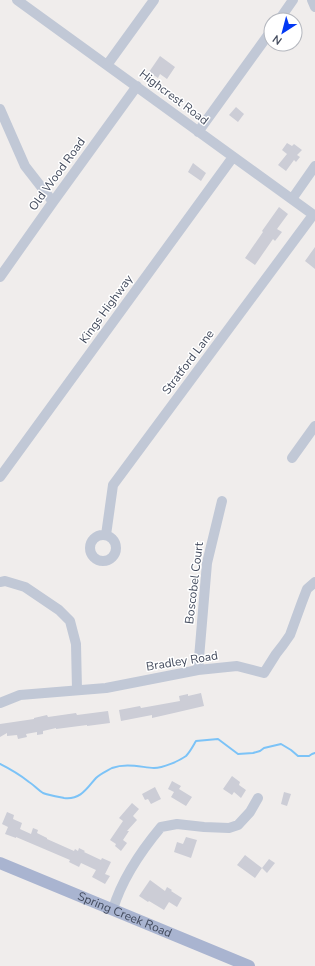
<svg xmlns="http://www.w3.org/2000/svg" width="315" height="966" viewBox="0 0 315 966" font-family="'Nunito Sans',sans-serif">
	<rect width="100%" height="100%" fill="#f0edec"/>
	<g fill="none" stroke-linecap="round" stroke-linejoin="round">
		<path stroke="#7cc3f7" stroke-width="2" d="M 0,764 C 10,769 20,775 29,782 C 34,785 38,790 43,793 C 48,795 59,797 64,798 C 81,800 87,788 96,778 C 100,774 107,771 112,768 C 126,763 140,767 154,768 C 163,768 179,761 186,756 C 190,752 193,746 196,741 L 218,739 L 238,754 L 253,753 L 260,751 L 264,748 L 281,744 L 291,750 L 298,756 L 309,756 L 312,754 L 315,753"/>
	</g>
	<path fill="#cccdd6" d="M 160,56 L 175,67 L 167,79 L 160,74 L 158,78 L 149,72 Z
		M 236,107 L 244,114 L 238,122 L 229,115 Z
		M 287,143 L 292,146 L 294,144 L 302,150 L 297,155 L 300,157 L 296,162 L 294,160 L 286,171 L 278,165 L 287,154 L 282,150 Z
		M 193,163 L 206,173 L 201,181 L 188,172 Z
		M 279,207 L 288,214 L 277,229 L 282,232 L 275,241 L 273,239 L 255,265 L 245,258 L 263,232 L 262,231 Z
		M 315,247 L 315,269 L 305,261 Z
		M 201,693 L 204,706 L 174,713 L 152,718 L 152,715 L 121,721 L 119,710 L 140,706 L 141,708 L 180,701 L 179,696 L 188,694 L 188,696 Z
		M 108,711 L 110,723 L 87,726 L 87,725 L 56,729 L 56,728 L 43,731 L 43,734 L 37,735 L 37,732 L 26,734 L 27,737 L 18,739 L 17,735 L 7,736 L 7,733 L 0,737 L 0,724 L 34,719 L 34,718 L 47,715 L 48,717 L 76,713 L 77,715 Z
		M 232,776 L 240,782 L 239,785 L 246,790 L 241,798 L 234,792 L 232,795 L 223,789 Z
		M 172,781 L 181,786 L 179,789 L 192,797 L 186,806 L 171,797 L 174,792 L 168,789 Z
		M 155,787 L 161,799 L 151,804 L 148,799 L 145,800 L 142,794 Z
		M 284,792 L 291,794 L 287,806 L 281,804 Z
		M 132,803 L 139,809 L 133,816 L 137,820 L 127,831 L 129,831 L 123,840 L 127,843 L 121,851 L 115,846 L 116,844 L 110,840 L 123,821 L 119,818 Z
		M 7,812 L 14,815 L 13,819 L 22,823 L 20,829 L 31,834 L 33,828 L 38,830 L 37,833 L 47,838 L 47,839 L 74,851 L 75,849 L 78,851 L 79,848 L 85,851 L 84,852 L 101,860 L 102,858 L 111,862 L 105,874 L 110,876 L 105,884 L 92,877 L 96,870 L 81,863 L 79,867 L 69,862 L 70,860 L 16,837 L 16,838 L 5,834 L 8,827 L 2,824 Z
		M 186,837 L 197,840 L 191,858 L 174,852 L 177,842 L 183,844 Z
		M 245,855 L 262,868 L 255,878 L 237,865 Z
		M 269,859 L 275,863 L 267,873 L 262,868 Z
		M 150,880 L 165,891 L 167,887 L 172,890 L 171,891 L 182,898 L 177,907 L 169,902 L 164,910 L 149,901 L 148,902 L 139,896 Z"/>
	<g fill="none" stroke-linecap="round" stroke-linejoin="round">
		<path stroke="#c1c8d6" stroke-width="10" d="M 17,0 L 315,216
			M 312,0 L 315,7
			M 279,20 L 293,0
			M 107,65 L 154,0
			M 0,109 L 25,166 L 53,202
			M 198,132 L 271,31
			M 292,199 L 315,166
			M 0,277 L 53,202 L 137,86
			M 292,458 L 315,426
			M 0,477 L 233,157
			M 106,535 L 113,485 L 313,215
			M90 548a13 13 0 1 1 26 0a13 13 0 1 1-26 0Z
			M 0,582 L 5,581 L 25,587 L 59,610 L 70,621 L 76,644 L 77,690
			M 198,670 L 207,563 L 222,501
			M 0,703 L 20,695 L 106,688 L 198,670 L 237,666 L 264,673 L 276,654 L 283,645 L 290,635 L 302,602 L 307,589 L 315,582
			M 113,909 C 122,879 141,851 161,827 L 177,824 L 204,827 L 229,828 L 238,825 L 250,812 L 258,798"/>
		<path stroke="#a9b4d0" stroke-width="12" id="s1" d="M 0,863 L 249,966"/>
	</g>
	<g text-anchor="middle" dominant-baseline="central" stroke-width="3" stroke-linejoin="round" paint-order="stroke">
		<g font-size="12" fill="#434b5d" stroke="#fff">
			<text transform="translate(174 97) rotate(37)">Highcrest Road</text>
			<text transform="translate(57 174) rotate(-54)">Old Wood Road</text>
			<text transform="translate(106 309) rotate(-54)">Kings Highway</text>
			<text transform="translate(188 362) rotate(-53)">Stratford Lane</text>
			<text transform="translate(194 583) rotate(-83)">Boscobel Court</text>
			<text transform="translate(182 661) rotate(-9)">Bradley Road</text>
			<text stroke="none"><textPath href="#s1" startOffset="135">Spring Creek Road</textPath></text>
		</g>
	</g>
	<g transform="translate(283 32) rotate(216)"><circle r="19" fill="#ffffff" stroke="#b4b7be"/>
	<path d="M0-3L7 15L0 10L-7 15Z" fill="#0339f4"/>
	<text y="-6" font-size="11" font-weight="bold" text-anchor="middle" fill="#434b5d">N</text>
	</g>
</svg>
